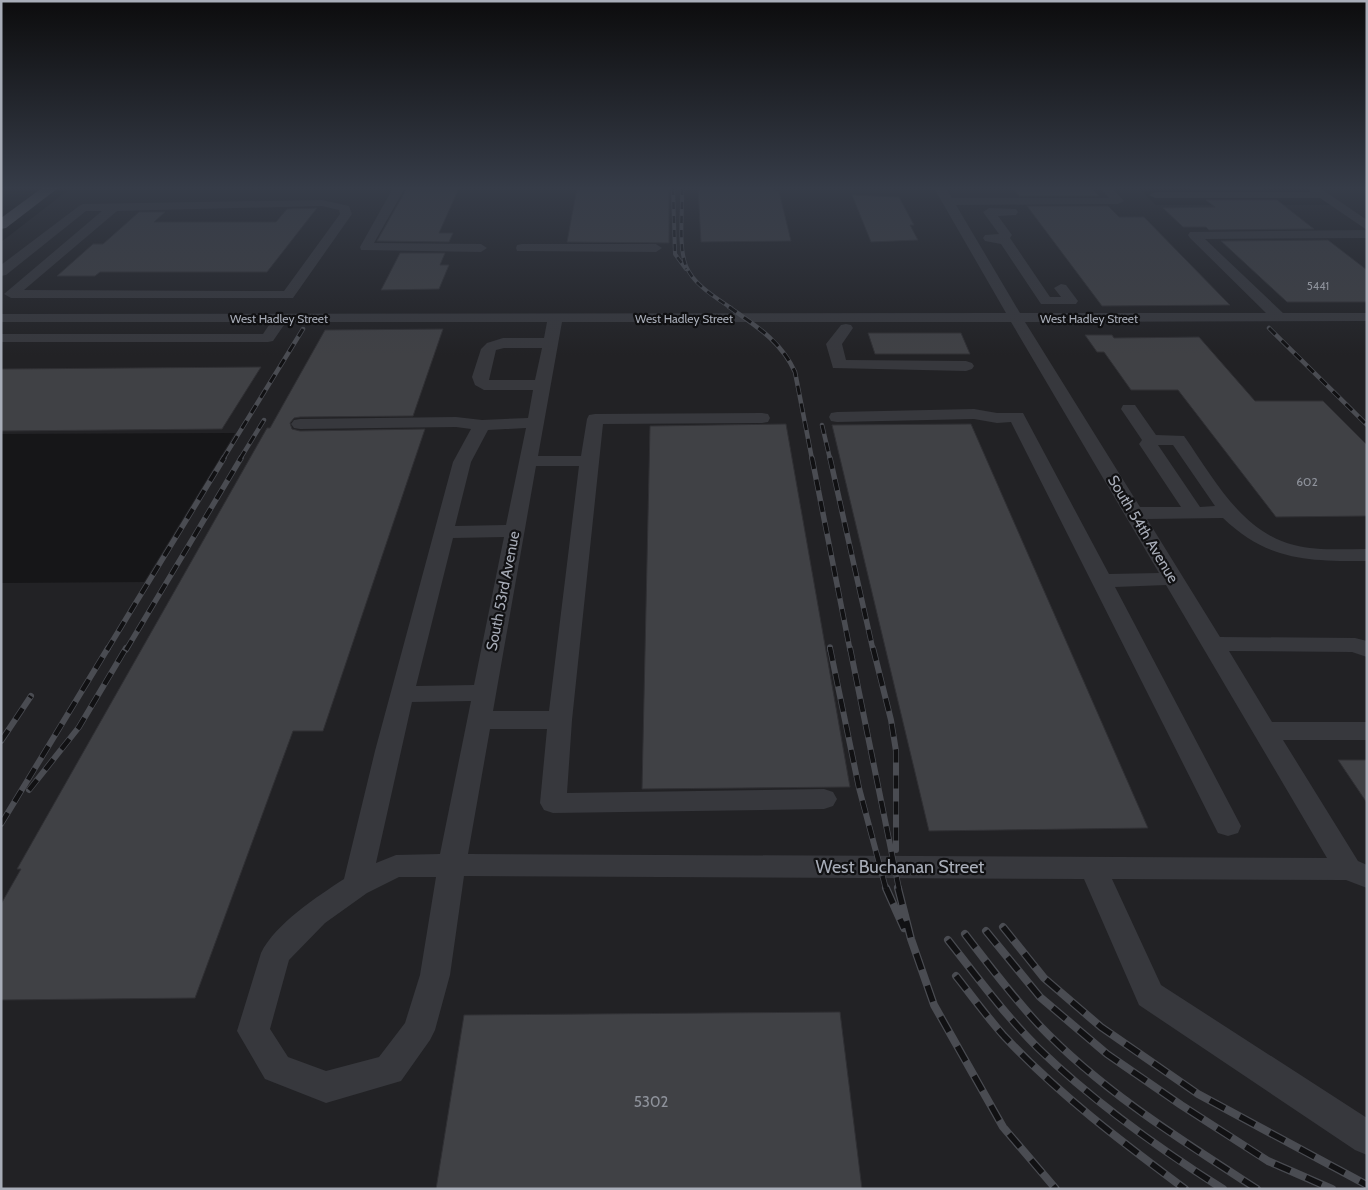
<svg xmlns="http://www.w3.org/2000/svg" width="1368" height="1190" viewBox="0 0 1368 1190" font-family="Cabin,sans-serif">
	<rect width="100%" height="100%" fill="#161618"/>
	<path fill="#222225" d="M 71,188 L 1138,188 L 1156,205 L 1338,205 L 1316,188 L 1367,188 L 1367,1189 L 1,1189 L 1,583 L 144,582 L 235,433 L 1,434 L 1,242 Z"/>
	<path fill="#404145" stroke="#303034" d="M 407,188 L 459,188 L 439,233 L 453,233 L 449,242 L 377,241 Z
		M 577,188 L 669,188 L 669,243 L 567,242 Z
		M 698,188 L 771,188 L 779,191 L 791,241 L 701,242 Z
		M 1013,188 L 1092,188 L 1099,196 L 1019,196 Z
		M 1192,188 L 1262,188 L 1265,190 L 1195,190 Z
		M 852,195 L 899,197 L 914,225 L 910,225 L 918,240 L 871,242 Z
		M 1206,200 L 1277,200 L 1314,229 L 1209,230 L 1206,227 L 1183,227 L 1163,208 L 1215,207 Z
		M 1027,206 L 1108,206 L 1119,217 L 1144,217 L 1230,305 L 1102,306 Z
		M 317,208 L 267,272 L 100,272 L 95,276 L 57,276 L 93,244 L 103,244 L 139,212 L 165,212 L 154,222 L 276,222 L 287,209 Z
		M 1328,240 L 1367,270 L 1367,302 L 1287,302 L 1221,241 Z
		M 400,253 L 445,253 L 440,265 L 449,265 L 439,289 L 381,290 Z
		M 443,329 L 413,416 L 300,417 L 294,418 L 290,423 L 292,429 L 300,431 L 425,429 L 323,731 L 293,731 L 195,998 L 1,1000 L 1,904 L 21,869 L 17,869 L 267,428 L 270,428 L 325,330 Z
		M 868,333 L 961,333 L 970,354 L 875,354 Z
		M 1085,335 L 1112,335 L 1114,338 L 1199,337 L 1255,401 L 1323,401 L 1367,445 L 1367,516 L 1276,517 L 1178,390 L 1131,390 L 1104,352 L 1097,352 Z
		M 261,367 L 222,429 L 1,431 L 1,369 Z
		M 786,424 L 850,787 L 642,789 L 650,426 Z
		M 971,424 L 1148,828 L 929,831 L 832,425 Z
		M 1338,760 L 1367,760 L 1367,803 Z
		M 840,1012 L 862,1189 L 436,1189 L 464,1015 Z"/>
	<g fill="none" stroke-linecap="round" stroke-linejoin="round">
		<path fill="#37383d" fill-rule="evenodd" d="M 393,188 L 405,188 L 374,243 L 481,244 L 487,248 L 481,252 L 361,250 L 360,247 Z
			M 934,188 L 946,188 L 952,198 L 1109,198 L 1100,188 L 1112,188 L 1124,201 L 1118,204 L 956,205 L 1020,313 L 1266,313 L 1190,238 L 1188,235 L 1190,232 L 1367,230 L 1367,238 L 1205,239 L 1283,313 L 1367,313 L 1367,321 L 1025,322 L 1140,507 L 1181,507 L 1139,444 L 1142,440 L 1121,409 L 1123,405 L 1135,405 L 1156,435 L 1184,436 C 1213,477 1241,532 1294,545 C 1317,551 1343,549 1367,549 L 1367,561 C 1308,561 1268,561 1223,518 L 1147,519 L 1220,637 L 1355,638 L 1367,641 L 1367,657 L 1352,652 L 1229,651 L 1272,722 L 1367,722 L 1367,740 L 1283,740 L 1358,861 L 1367,865 L 1367,888 L 1346,880 L 1112,879 L 1161,985 L 1367,1118 L 1367,1155 L 1355,1150 L 1139,1005 L 1084,879 L 464,876 L 450,975 L 435,1030 L 430,1040 L 401,1081 L 326,1103 L 265,1079 L 237,1031 L 261,953 C 275,924 318,896 344,879 L 375,751 L 453,462 L 471,429 L 456,427 L 300,429 L 294,428 L 291,424 L 294,420 L 300,419 L 456,417 L 482,420 L 528,418 L 533,390 L 484,390 L 475,385 L 472,377 L 481,349 L 487,343 L 503,338 L 544,338 L 547,322 L 286,322 L 273,341 L 268,342 L 1,342 L 1,334 L 263,334 L 271,322 L 1,322 L 1,314 L 1006,313 ZM 562,322 L 1011,322 L 1159,573 L 1109,574 L 1023,413 L 997,413 L 974,409 L 837,412 L 831,413 L 829,417 L 831,421 L 837,422 L 974,419 L 997,423 L 1011,422 L 1218,833 L 1228,836 L 1238,833 L 1241,826 L 1115,587 L 1166,585 L 1327,858 L 468,854 L 490,729 L 547,729 L 540,803 L 544,810 L 553,813 L 824,809 L 833,806 L 837,799 L 833,792 L 824,789 L 567,793 L 572,720 L 603,424 L 762,423 L 768,422 L 770,418 L 768,414 L 762,413 L 595,414 L 589,415 L 587,419 L 581,456 L 538,456 ZM 504,348 L 542,348 L 535,380 L 489,380 L 496,350 ZM 526,428 L 506,525 L 455,526 L 471,462 L 488,430 ZM 1158,445 L 1173,445 L 1215,506 L 1200,507 ZM 536,466 L 579,466 L 549,711 L 493,711 ZM 504,537 L 474,685 L 416,686 L 453,538 ZM 471,701 L 440,854 L 396,855 L 376,863 L 412,702 ZM 399,877 L 436,877 L 420,975 L 405,1023 L 379,1057 L 326,1071 L 288,1057 L 270,1029 L 289,960 L 325,923 L 367,893 Z
			M 1307,188 L 1320,188 L 1367,220 L 1367,230 L 1320,198 L 1155,198 L 1149,195 L 1155,192 L 1311,192 Z
			M 322,200 L 349,206 L 352,214 L 293,298 L 11,298 L 4,294 L 102,211 L 86,211 L 6,275 L 1,276 L 1,265 L 79,206 L 83,204 ZM 322,206 L 339,210 L 340,214 L 284,291 L 24,290 L 117,211 Z
			M 989,208 L 1016,209 L 1018,212 L 1016,215 L 998,216 L 1012,235 L 1010,238 L 1050,297 L 1061,297 L 1054,288 L 1061,284 L 1066,285 L 1078,301 L 1076,304 L 1041,304 L 1001,244 L 985,241 L 983,238 L 985,235 L 999,234 L 983,212 Z
			M 522,244 L 656,244 L 662,248 L 656,252 L 517,251 L 516,248 L 517,245 Z
			M 846,324 L 851,325 L 853,328 L 842,344 L 846,360 L 966,361 L 972,363 L 974,366 L 972,369 L 966,371 L 833,368 L 826,344 L 841,325 Z"/>
		<path fill="#53555c" fill-rule="evenodd" d="M 42,188 L 58,188 L 6,228 L 1,229 L 1,218 Z"/>
		<defs>
			<path id="rail-far4" d="M 673,188 L 675,254 L 686,269
				M 682,188 C 683,210 678,246 686,266 C 694,285 715,297 731,308"/>
			<path id="rail-far3" d="M 729,307 C 756,326 781,341 795,372 L 812,459
				M 1269,328 L 1367,425
				M 822,425 L 830,459
				M 223,459 L 303,329
				M 240,459 L 264,420"/>
			<path id="rail-far2" d="M 812,458 L 850,650
				M 830,458 L 873,650
				M 830,647 L 830,650
				M 107,650 L 224,458
				M 126,650 L 241,458"/>
			<path id="rail-far1" d="M 830,648 L 859,788 L 886,889
				M 850,648 L 899,889
				M 873,648 L 891,720 L 896,751 L 896,850
				M 1,741 L 31,696
				M 29,790 L 79,727 L 126,648
				M 1,824 L 108,648"/>
			<path id="rail" d="M 886,888 L 904,928
				M 898,888 L 911,939 L 934,1005 L 1003,1127 L 1056,1189
				M 1003,927 L 1044,978 L 1101,1027 L 1198,1094 L 1367,1185
				M 986,931 L 1040,997 L 1107,1054 L 1181,1105 L 1268,1161 L 1332,1189
				M 965,934 C 989,965 1012,996 1039,1025 C 1102,1091 1181,1140 1257,1189
				M 948,940 C 977,977 1005,1015 1038,1048 C 1094,1102 1158,1148 1223,1189
				M 956,976 C 972,996 987,1017 1004,1036 C 1058,1094 1122,1142 1185,1189"/>
		</defs>
		<use href="#rail-far4" stroke="#4a4c52" stroke-width="4"/>
		<use href="#rail-far3" stroke="#4a4c52" stroke-width="4.5"/>
		<use href="#rail-far2" stroke="#4a4c52" stroke-width="5.5"/>
		<use href="#rail-far1" stroke="#4a4c52" stroke-width="6"/>
		<use href="#rail" stroke="#4a4c52" stroke-width="8"/>
		<use href="#rail-far4" stroke="#111113" stroke-width="2.5" stroke-dasharray="7" stroke-linecap="butt"/>
		<use href="#rail-far3" stroke="#111113" stroke-width="3" stroke-dasharray="9" stroke-linecap="butt"/>
		<use href="#rail-far2" stroke="#111113" stroke-width="4" stroke-dasharray="11" stroke-linecap="butt"/>
		<use href="#rail-far1" stroke="#111113" stroke-width="4.5" stroke-dasharray="13" stroke-linecap="butt"/>
		<use href="#rail" stroke="#111113" stroke-width="5.5" stroke-dasharray="17" stroke-linecap="butt"/>
	</g>
	<linearGradient id="sky" x2="0" y2="1"><stop stop-color="#0c0c0d"/><stop offset="0.53" stop-color="#363c48"/><stop offset="1" stop-color="#363c48" stop-opacity="0"/></linearGradient>
	<rect width="1368" height="355" fill="url(#sky)"/>
	<g text-anchor="middle" dominant-baseline="central" stroke-width="4.5" stroke-linejoin="round" paint-order="stroke">
		<g font-size="11" fill="#8e929b">
			<text x="1318" y="286">5441</text>
		</g>
		<g font-size="12" fill="#a8adb8" stroke="#111113">
			<text x="279" y="318">West Hadley Street</text>
			<text x="684" y="318">West Hadley Street</text>
			<text x="1089" y="318">West Hadley Street</text>
		</g>
		<g font-size="12" fill="#8e929b">
			<text x="1307" y="481">602</text>
		</g>
		<g font-size="15" fill="#a8adb8" stroke="#111113">
			<text transform="translate(1143 529) rotate(59)">South 54th Avenue</text>
			<text transform="translate(503 591) rotate(-79)">South 53rd Avenue</text>
		</g>
		<g font-size="15" fill="#8e929b">
			<text x="651" y="1102">5302</text>
		</g>
		<g font-size="18" fill="#a8adb8" stroke="#111113">
			<text x="900" y="867">West Buchanan Street</text>
		</g>
	</g>
	<rect width="1368" height="1190" fill="none" stroke="#a8adb8" stroke-width="5"/>
</svg>
